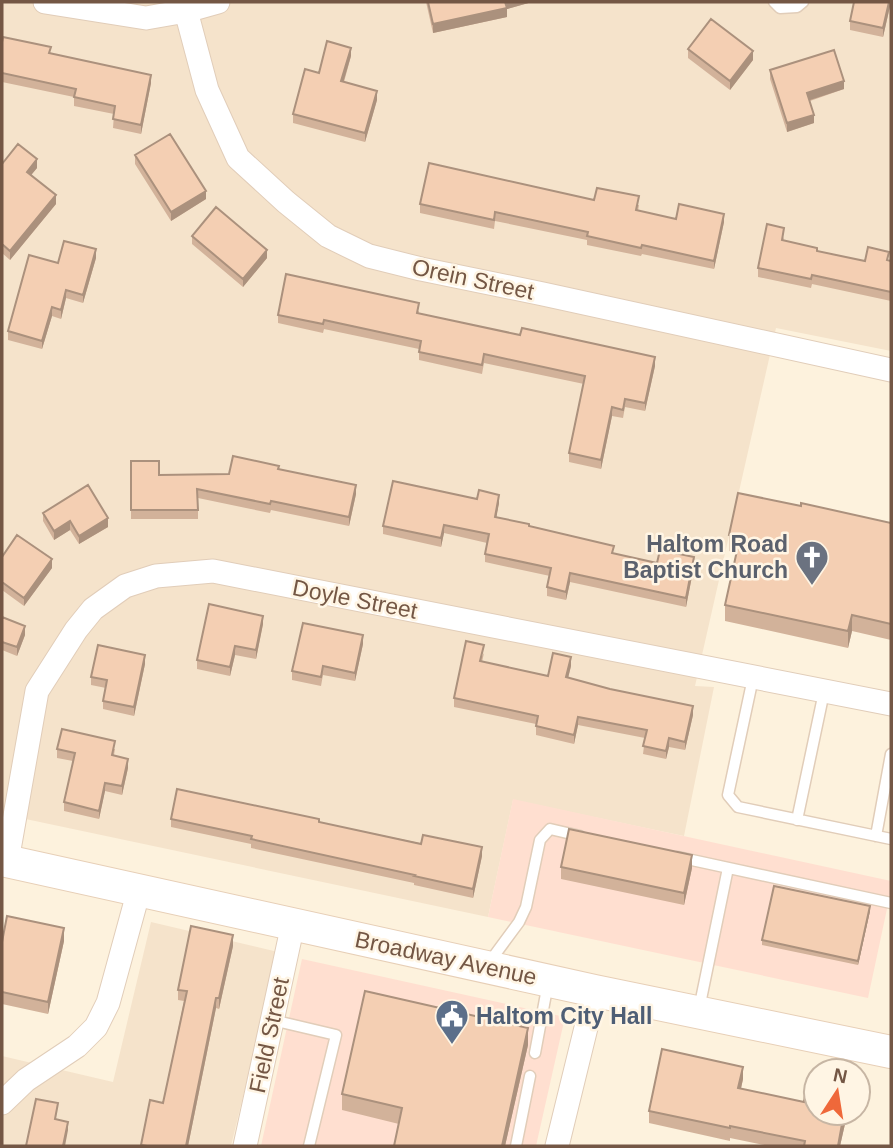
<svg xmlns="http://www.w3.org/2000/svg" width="893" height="1148" viewBox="0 0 893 1148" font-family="Arial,sans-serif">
	<rect width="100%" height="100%" fill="#fdf2dd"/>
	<path fill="#f5e3cb" d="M 2,2 L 891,2 L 891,351 L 776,328 L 695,686 L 714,687 L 684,836 L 513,800 L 488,917 L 2,814 Z
		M 151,922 L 278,952 L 231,1146 L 2,1146 L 2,1056 L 113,1082 Z"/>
	<path fill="#ffdfd0" d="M 513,799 L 891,881 L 891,890 L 868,998 L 488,917 Z
		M 302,959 L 565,1017 L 536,1146 L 261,1146 Z"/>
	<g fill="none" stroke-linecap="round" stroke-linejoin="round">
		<defs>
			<path id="service" d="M 774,2 L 780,8 L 797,7 L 803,2
				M 753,678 L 728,795 L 738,807 L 891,839
				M 797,820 L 824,692
				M 876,836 L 891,754
				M 678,857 L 891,903
				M 488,964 L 519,922 L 526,907 L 540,840 L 550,829 L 580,836
				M 699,1009 L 728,868
				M 272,1020 L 336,1035 L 309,1146
				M 535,1053 L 548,983
				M 516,1146 L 530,1076"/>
			<path id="minor" d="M 45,2 L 146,18 L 186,11 L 218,2
				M 186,11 L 207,90 L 238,158 L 286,202 L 328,236 L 369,256 L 421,269 L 543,294 L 891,370
				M 7,861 L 37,691 L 76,630 L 93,609 L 125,586 L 156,576 L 213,571 L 891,704
				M 2,1103 L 26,1080 L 77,1046 L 96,1027 L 108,1003 L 139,890
				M 245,1146 L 293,924
				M 557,1146 L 595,991"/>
			<path id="secondary" d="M 2,860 L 595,991 L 891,1052"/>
		</defs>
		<use href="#service" stroke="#e1cdb9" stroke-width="13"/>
		<use href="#minor" stroke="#e1cdb9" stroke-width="25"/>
		<use href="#secondary" stroke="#e7cfb7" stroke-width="34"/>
		<use href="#service" stroke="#fff" stroke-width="10"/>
		<use href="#minor" stroke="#fff" stroke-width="23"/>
		<use href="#secondary" stroke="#fff" stroke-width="32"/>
	</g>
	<path fill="#d2b29a" d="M 426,2 L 532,2 L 507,9 L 507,17 L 433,33 Z
		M 854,2 L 891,2 L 883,37 L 850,30 L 850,21 Z
		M 2,42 L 51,53 L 151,83 L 141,134 L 113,128 L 114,114 L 74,106 L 74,97 L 2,82 Z
		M 688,49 L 753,60 L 730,90 L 688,58 Z
		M 351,56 L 344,82 L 377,100 L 365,142 L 293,123 L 293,114 L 319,73 Z
		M 770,70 L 844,89 L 810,101 L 814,123 L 787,132 L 770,79 Z
		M 135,155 L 206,199 L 171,221 L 135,164 Z
		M 2,164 L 37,168 L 31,175 L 56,204 L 10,260 L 2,253 Z
		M 594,200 L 639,205 L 638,211 L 676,219 L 724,222 L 714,269 L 642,254 L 641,256 L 587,245 L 587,240 L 495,221 L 494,229 L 420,213 L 420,204 Z
		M 192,236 L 267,258 L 243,287 L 192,244 Z
		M 784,237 L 783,241 L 817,251 L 865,261 L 891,261 L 891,301 L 812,284 L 811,288 L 758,277 L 758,268 Z
		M 96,258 L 83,303 L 66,298 L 61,319 L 52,316 L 42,349 L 8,340 L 8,331 L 58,263 Z
		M 419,311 L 418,314 L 655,366 L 645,411 L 625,407 L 623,418 L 612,416 L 601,469 L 569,462 L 569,453 L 584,384 L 484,363 L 482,374 L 419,360 L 419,349 L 324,329 L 323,333 L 278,323 L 278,315 Z
		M 131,461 L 159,475 L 229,474 L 279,469 L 356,494 L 349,526 L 271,510 L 270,513 L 198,498 L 198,519 L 131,519 Z
		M 499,503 L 496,517 L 529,526 L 614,554 L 657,563 L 694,566 L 686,607 L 570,582 L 566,600 L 547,596 L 547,587 L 550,576 L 485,562 L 485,554 L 487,543 L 444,533 L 441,547 L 383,534 L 383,526 Z
		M 801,506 L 891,523 L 891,640 L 852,631 L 848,648 L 725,621 L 725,605 L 736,553 L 729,551 L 729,535 Z
		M 43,513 L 108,527 L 79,544 L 70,530 L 54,540 L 43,521 Z
		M 2,557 L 52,568 L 24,606 L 2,590 Z
		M 2,617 L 25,635 L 17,656 L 2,650 Z
		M 263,624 L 256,659 L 235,655 L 230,676 L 197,669 L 197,660 Z
		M 363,644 L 355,681 L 323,675 L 321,686 L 292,680 L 292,671 Z
		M 484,653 L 482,662 L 548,676 L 571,666 L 568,678 L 693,715 L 685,750 L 669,747 L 666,759 L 643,754 L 645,738 L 578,725 L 574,744 L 536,735 L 536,724 L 454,707 L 454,698 Z
		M 145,664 L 134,716 L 103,709 L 103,701 L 106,688 L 91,685 L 91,677 Z
		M 57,749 L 115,749 L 114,755 L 128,768 L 122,795 L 105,791 L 99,819 L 64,811 L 64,802 L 73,761 L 57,758 Z
		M 171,819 L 319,822 L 482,856 L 473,898 L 414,885 L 414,883 L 251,848 L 251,844 L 171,827 Z
		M 561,867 L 692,868 L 684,905 L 561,879 Z
		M 870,911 L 858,965 L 762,945 L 762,940 Z
		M 64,941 L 48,1014 L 2,1004 L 2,942 Z
		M 233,946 L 219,1009 L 216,1008 L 188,1146 L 141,1146 L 150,1100 L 163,1103 L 184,1001 L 178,1000 L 178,990 Z
		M 528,1045 L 505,1146 L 394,1146 L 399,1124 L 342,1110 L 342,1094 Z
		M 743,1079 L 741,1089 L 816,1113 L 845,1124 L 840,1146 L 769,1146 L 730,1138 L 730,1141 L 649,1123 L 649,1111 Z"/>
	<path fill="#ab917d" d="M 505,2 L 532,2 L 507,9 L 507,17 L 433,33 L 433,24 Z
		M 889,2 L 891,2 L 883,37 L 883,28 Z
		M 351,48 L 351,56 L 341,90 L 341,81 Z
		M 753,51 L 753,60 L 730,90 L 730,81 Z
		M 151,75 L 151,83 L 141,134 L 141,125 Z
		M 844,81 L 844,89 L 807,101 L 807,93 Z
		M 377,91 L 377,100 L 365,142 L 365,133 Z
		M 814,115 L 814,123 L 787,132 L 787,123 Z
		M 37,159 L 37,168 L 27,180 L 27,172 Z
		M 206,191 L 206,199 L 171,221 L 171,212 Z
		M 56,195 L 56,204 L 10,260 L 10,251 Z
		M 724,214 L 724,222 L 714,269 L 714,261 Z
		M 96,249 L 96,258 L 83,303 L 83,295 Z
		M 267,250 L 267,258 L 243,287 L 243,279 Z
		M 66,290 L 66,298 L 61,319 L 61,310 Z
		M 52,307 L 52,316 L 42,349 L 42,341 Z
		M 655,357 L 655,366 L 645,411 L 645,403 Z
		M 612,407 L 612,416 L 601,469 L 601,460 Z
		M 356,485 L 356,494 L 349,526 L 349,517 Z
		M 499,495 L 499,503 L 495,525 L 495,517 Z
		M 108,518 L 108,527 L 79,544 L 79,536 Z
		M 70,521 L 70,530 L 54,540 L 54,531 Z
		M 444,525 L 444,533 L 441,547 L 441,538 Z
		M 694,557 L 694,566 L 686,607 L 686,598 Z
		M 52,559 L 52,568 L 24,606 L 24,598 Z
		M 570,573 L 570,582 L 566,600 L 566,592 Z
		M 852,615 L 852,631 L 848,648 L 848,631 Z
		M 263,616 L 263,624 L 256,659 L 256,650 Z
		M 25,626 L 25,635 L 17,656 L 17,647 Z
		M 363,635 L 363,644 L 355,681 L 355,673 Z
		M 235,646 L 235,655 L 230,676 L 230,667 Z
		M 145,655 L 145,664 L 134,716 L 134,707 Z
		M 571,657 L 571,666 L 566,686 L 566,677 Z
		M 693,706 L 693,715 L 685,750 L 685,742 Z
		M 578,717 L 578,725 L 574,744 L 574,735 Z
		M 669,738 L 669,747 L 666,759 L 666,751 Z
		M 128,759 L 128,768 L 122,795 L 122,786 Z
		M 105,783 L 105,791 L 99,819 L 99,811 Z
		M 482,847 L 482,856 L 473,898 L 473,889 Z
		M 692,855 L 692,868 L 684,905 L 684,893 Z
		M 870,906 L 870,911 L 858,965 L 858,961 Z
		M 64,928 L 64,941 L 48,1014 L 48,1002 Z
		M 233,935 L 233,946 L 219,1009 L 219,998 Z
		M 216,998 L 216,1008 L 188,1146 L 186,1146 Z
		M 528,1028 L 528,1045 L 505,1146 L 502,1146 Z
		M 743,1067 L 743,1079 L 738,1101 L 738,1088 Z
		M 844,1113 L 845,1124 L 840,1146 L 838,1146 Z
		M 68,1122 L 68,1130 L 65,1146 L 63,1146 Z"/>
	<path fill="#f4cfb3" stroke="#ab917d" stroke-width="2" d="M 428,2 L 505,2 L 507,8 L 433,24 Z
		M 854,2 L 889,2 L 883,28 L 850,21 Z
		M 711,19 L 753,51 L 730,81 L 688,49 Z
		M 3,37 L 51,47 L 49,53 L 151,75 L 141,125 L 113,119 L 115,106 L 74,97 L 76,89 L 2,73 L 2,42 Z
		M 327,41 L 351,48 L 341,81 L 377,91 L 365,133 L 293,114 L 305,69 L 319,73 Z
		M 834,50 L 844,81 L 807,93 L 814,115 L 787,123 L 770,70 Z
		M 170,134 L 206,191 L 171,212 L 135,155 Z
		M 18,144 L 37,159 L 27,172 L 56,195 L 10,251 L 2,244 L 2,164 Z
		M 429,163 L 594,200 L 597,188 L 639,196 L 636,210 L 676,219 L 679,204 L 724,214 L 714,261 L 642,245 L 641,248 L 587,236 L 588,232 L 495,212 L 494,220 L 420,204 Z
		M 216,207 L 267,250 L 243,279 L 192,236 Z
		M 767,224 L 784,228 L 782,240 L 817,248 L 817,251 L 865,261 L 868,247 L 889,252 L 887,260 L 891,261 L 891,292 L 812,275 L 811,279 L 758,268 Z
		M 64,241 L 96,249 L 83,295 L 66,290 L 61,310 L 52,307 L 42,341 L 8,331 L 29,255 L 58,263 Z
		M 286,274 L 419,303 L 417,313 L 520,335 L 522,328 L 655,357 L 645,403 L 625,399 L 623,410 L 612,407 L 601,460 L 569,453 L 585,376 L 484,354 L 482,365 L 419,352 L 421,341 L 324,320 L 323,324 L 278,315 Z
		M 233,456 L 279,466 L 278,469 L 356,485 L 349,517 L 271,501 L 270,504 L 197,489 L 198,510 L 131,510 L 131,461 L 159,461 L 159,475 L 229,474 Z
		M 393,481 L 477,499 L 479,490 L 499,495 L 495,517 L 529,524 L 529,526 L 614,546 L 612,553 L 657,563 L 660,550 L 694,557 L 686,598 L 570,573 L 566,592 L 547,587 L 551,568 L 485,554 L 489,534 L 444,525 L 441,538 L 383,526 Z
		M 88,485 L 108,518 L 79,536 L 70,521 L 54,531 L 43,513 Z
		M 738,493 L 801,506 L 801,503 L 891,523 L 891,624 L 852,615 L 848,631 L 725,605 L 740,537 L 729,535 Z
		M 17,535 L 52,559 L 24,598 L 2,582 L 2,557 Z
		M 209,604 L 263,616 L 256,650 L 235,646 L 230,667 L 197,660 Z
		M 2,617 L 25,626 L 17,647 L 2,642 Z
		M 303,623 L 363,635 L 355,673 L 323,666 L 321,677 L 292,671 Z
		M 466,641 L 484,645 L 480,661 L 548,676 L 553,653 L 571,657 L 566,677 L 610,689 L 693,706 L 685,742 L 669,738 L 666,751 L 643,746 L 647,730 L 578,717 L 574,735 L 536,726 L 538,716 L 454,698 Z
		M 98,645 L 145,655 L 134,707 L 103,701 L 107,680 L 91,677 Z
		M 62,729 L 115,741 L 112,755 L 128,759 L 122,786 L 105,783 L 99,811 L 64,802 L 75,753 L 57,749 Z
		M 177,789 L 319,819 L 319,822 L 421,844 L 423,835 L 482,847 L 473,889 L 414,876 L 415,875 L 251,839 L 252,836 L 171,819 Z
		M 569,829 L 692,855 L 684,893 L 561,867 Z
		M 774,886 L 870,906 L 858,961 L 762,940 Z
		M 7,916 L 64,928 L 48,1002 L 2,992 L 2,942 Z
		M 191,926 L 233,935 L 219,998 L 216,998 L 186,1146 L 147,1146 L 141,1145 L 150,1100 L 163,1103 L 187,991 L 178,990 Z
		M 365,991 L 528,1028 L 502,1146 L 394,1146 L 402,1108 L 342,1094 Z
		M 662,1049 L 743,1067 L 738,1088 L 804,1102 L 807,1083 L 816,1084 L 816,1113 L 844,1113 L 838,1146 L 804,1146 L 805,1141 L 730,1126 L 730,1128 L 649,1111 Z
		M 36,1099 L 58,1103 L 55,1119 L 68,1122 L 63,1146 L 26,1146 Z"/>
	<defs>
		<symbol id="church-pin" viewBox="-11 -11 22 30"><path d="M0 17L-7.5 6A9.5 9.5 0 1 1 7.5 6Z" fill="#6b7280" stroke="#fff5e4"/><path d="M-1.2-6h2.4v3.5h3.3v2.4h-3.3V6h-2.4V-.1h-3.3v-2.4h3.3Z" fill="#fff"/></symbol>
		<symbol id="civic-pin" viewBox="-11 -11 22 30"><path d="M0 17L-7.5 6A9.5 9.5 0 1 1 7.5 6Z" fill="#5c6f8a" stroke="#fff5e4"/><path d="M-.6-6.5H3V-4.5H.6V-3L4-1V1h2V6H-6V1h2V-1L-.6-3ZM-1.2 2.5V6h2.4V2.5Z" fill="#fff"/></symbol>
	</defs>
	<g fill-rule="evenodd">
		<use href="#church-pin" x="793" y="538" width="38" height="52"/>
		<use href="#civic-pin" x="433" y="997" width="38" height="52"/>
	</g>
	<g text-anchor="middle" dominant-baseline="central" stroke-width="5" stroke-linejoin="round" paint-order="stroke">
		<g font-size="23" fill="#745745" stroke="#fff5e4">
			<text transform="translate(473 279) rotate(12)">Orein Street</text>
			<text transform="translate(355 599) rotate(11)">Doyle Street</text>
			<text transform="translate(446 958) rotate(12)">Broadway Avenue</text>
			<text transform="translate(269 1035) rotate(-78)">Field Street</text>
		</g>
		<g font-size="23" font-weight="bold" fill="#5b616d" stroke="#fff5e4" text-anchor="end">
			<text x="788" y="544">Haltom Road<tspan x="788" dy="26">Baptist Church</tspan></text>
		</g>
		<g font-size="23" font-weight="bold" fill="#4e5e75" stroke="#fff5e4" text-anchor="start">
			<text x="476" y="1016">Haltom City Hall</text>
		</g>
	</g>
	<rect width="893" height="1148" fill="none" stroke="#745745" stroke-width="7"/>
	<g transform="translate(837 1092) rotate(12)"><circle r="33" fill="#fff5e4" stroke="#c7b6a4" stroke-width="2"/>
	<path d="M0-5L12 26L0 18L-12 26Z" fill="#ef683a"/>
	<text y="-10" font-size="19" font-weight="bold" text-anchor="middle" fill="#745745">N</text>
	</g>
</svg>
